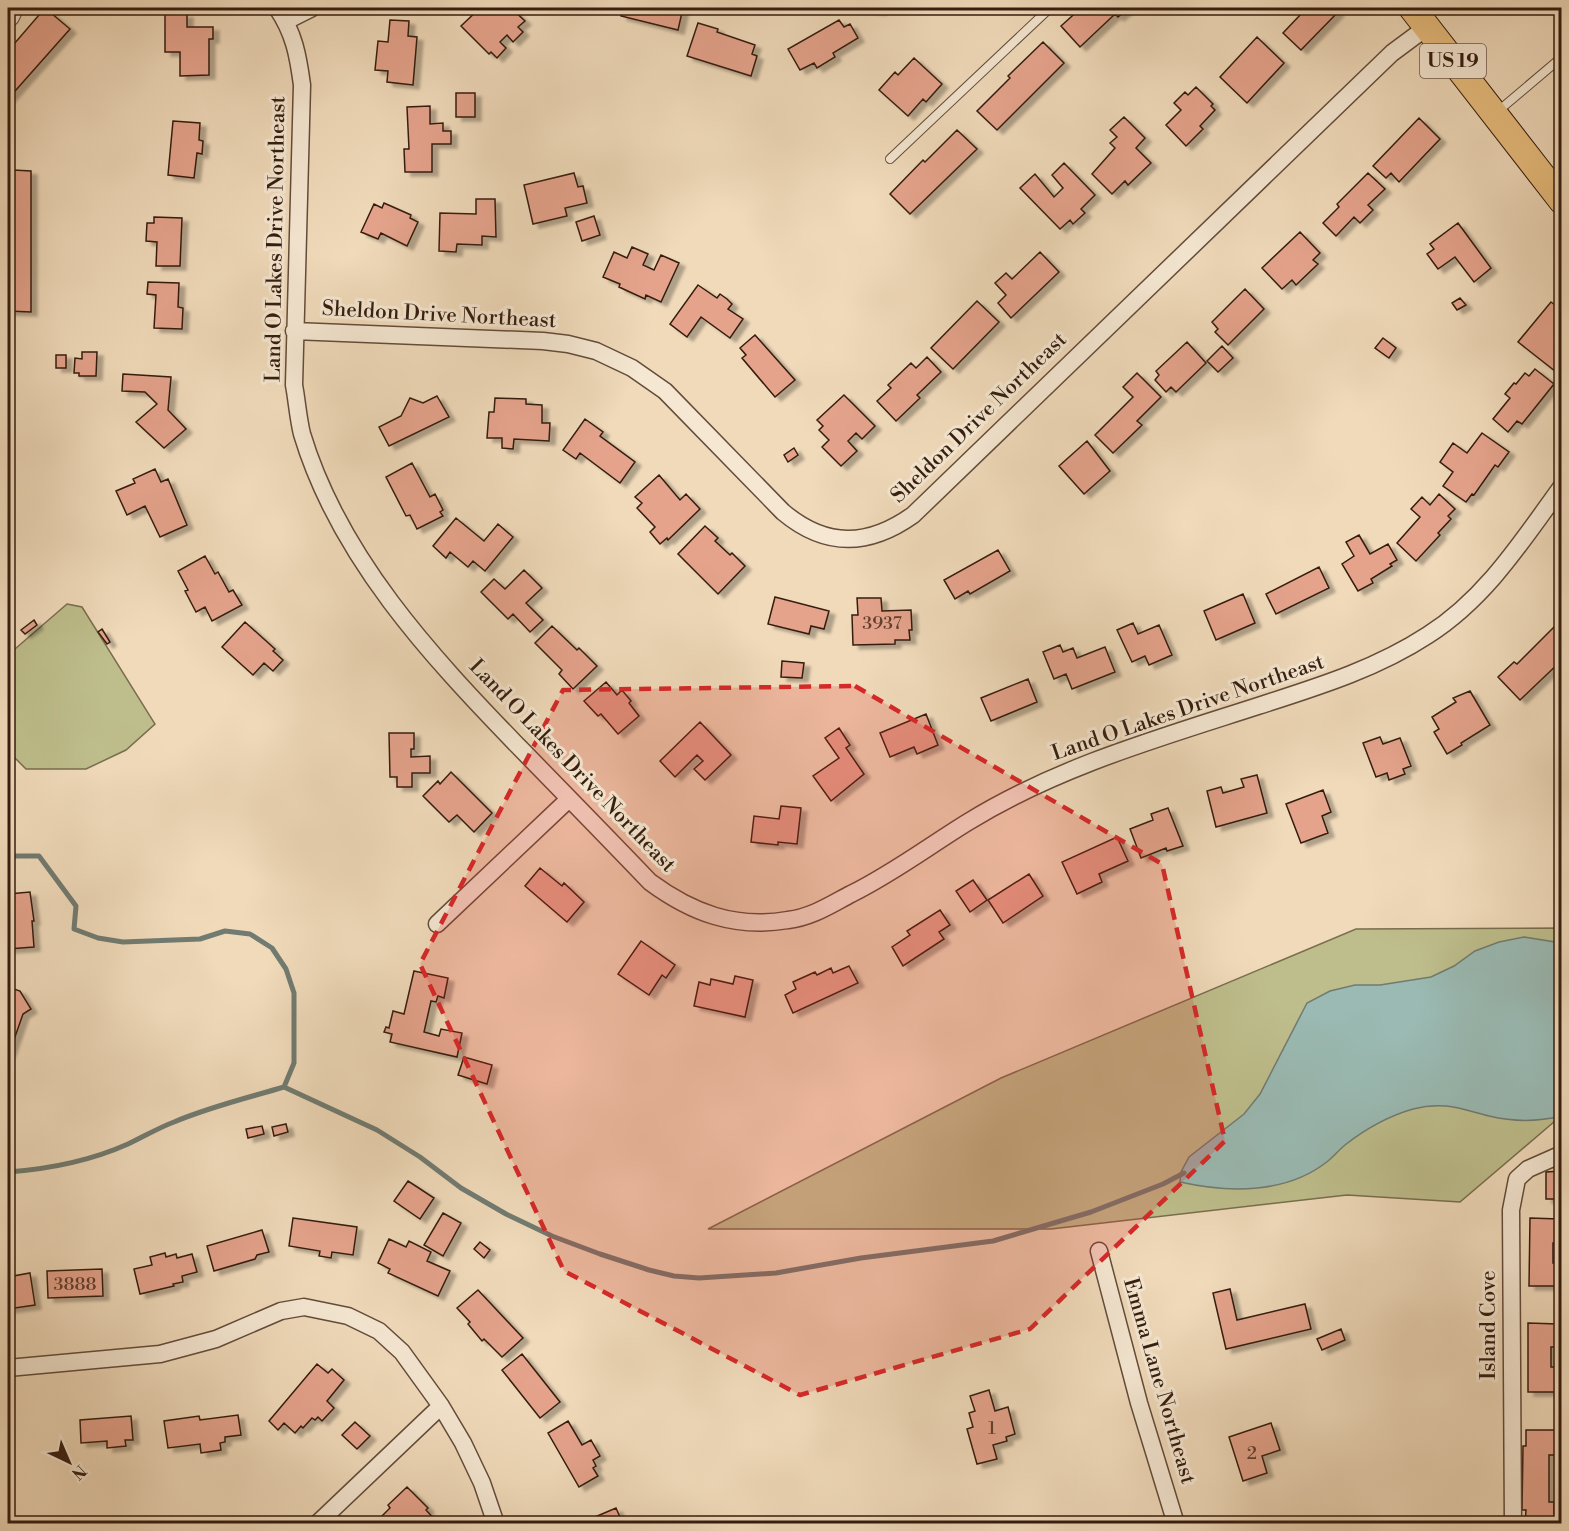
<svg xmlns="http://www.w3.org/2000/svg" width="1569" height="1531" viewBox="0 0 1569 1531" font-family="'Libre Bodoni',serif">
	<defs>
		<filter id="shadow"><feDropShadow dx="6" dy="4" stdDeviation="1.5" flood-color="#0004"/></filter>
	</defs>
	<rect width="100%" height="100%" fill="#f0daba"/>
	<filter id="stains"><feTurbulence type="fractalNoise" baseFrequency=".00333" numOctaves="4"/><feColorMatrix values="0 0 0 0 .2 0 0 0 0 .09 0 0 0 0 .02 0 0 0 .5 -.17"/></filter>
	<radialGradient id="worn" r=".72"><stop offset=".6" stop-color="#630" stop-opacity="0"/><stop offset="1" stop-color="#630" stop-opacity=".3"/></radialGradient>
	<path fill="#bebe8c" stroke="#796e4e" stroke-width="1.5" d="M 67,604 L 82,607 L 155,724 L 126,750 L 86,769 L 26,769 L 8,751 L 8,655 Z
		M 1561,928 L 1561,1116 L 1460,1202 L 1347,1195 L 1051,1229 L 708,1229 L 1001,1078 L 1356,929 Z"/>
	<path fill="#9abab3" stroke="#717b71" stroke-width="1.5" d="M 1524,937 L 1561,943 L 1561,1116 C 1537,1122 1514,1122 1489,1116 C 1461,1109 1444,1101 1413,1109 C 1389,1116 1364,1130 1345,1145 C 1339,1150 1334,1156 1328,1161 C 1287,1194 1229,1193 1180,1182 L 1181,1172 L 1189,1157 L 1244,1114 L 1260,1094 L 1307,1003 L 1330,991 L 1355,985 L 1380,985 L 1431,977 L 1454,966 L 1475,951 L 1499,942 Z"/>
	<g fill="none" stroke-linecap="round" stroke-linejoin="round">
		<path stroke="#717b71" stroke-width="5" d="M 8,856 L 39,856 L 76,906 L 74,929 L 98,938 L 123,942 L 200,939 L 225,931 L 250,934 L 272,948 L 286,969 L 294,993 L 294,1063 L 284,1087
			M 8,1172 C 49,1169 90,1161 128,1144 C 143,1137 158,1128 174,1122 C 209,1107 247,1098 284,1087 L 377,1130 L 420,1157 L 461,1188 L 506,1214 L 552,1236 L 600,1254 L 649,1270 L 674,1276 L 699,1278 L 776,1273 L 861,1258 L 993,1241 L 1091,1212 L 1163,1184 L 1184,1173"/>
	</g>
	<path fill="#e5a38c" stroke="#341d0f" stroke-width="1.5" filter="url(#shadow)" d="M 45,8 L 70,29 L 8,99 L 8,51 Z
		M 480,8 L 511,8 L 525,21 L 518,27 L 523,32 L 513,42 L 507,35 L 500,42 L 506,48 L 497,58 L 491,52 L 489,54 L 461,26 Z
		M 623,8 L 683,8 L 678,30 L 621,16 Z
		M 855,8 L 881,8 L 880,11 Z
		M 1081,8 L 1129,8 L 1118,17 L 1115,14 L 1080,47 L 1061,26 Z
		M 1294,8 L 1334,8 L 1338,12 L 1301,50 L 1283,33 L 1301,14 Z
		M 165,14 L 187,14 L 187,27 L 213,27 L 213,39 L 209,39 L 209,75 L 180,76 L 180,52 L 165,52 Z
		M 390,20 L 409,21 L 408,36 L 417,37 L 413,85 L 387,82 L 388,71 L 375,70 L 378,41 L 388,42 Z
		M 839,20 L 844,27 L 850,24 L 858,38 L 833,53 L 835,57 L 817,68 L 814,63 L 800,70 L 788,49 Z
		M 698,23 L 718,29 L 717,32 L 755,45 L 752,54 L 757,56 L 751,76 L 687,56 Z
		M 1257,37 L 1284,63 L 1247,103 L 1220,77 Z
		M 1043,42 L 1064,63 L 997,130 L 977,111 L 1010,78 L 1008,76 Z
		M 914,58 L 942,84 L 926,102 L 923,99 L 908,116 L 879,90 L 895,72 L 898,75 Z
		M 1196,87 L 1213,104 L 1211,106 L 1215,110 L 1200,126 L 1203,129 L 1186,146 L 1166,125 L 1181,110 L 1174,103 L 1185,92 L 1188,95 Z
		M 456,93 L 475,93 L 475,117 L 456,117 Z
		M 430,106 L 430,124 L 443,123 L 443,131 L 451,131 L 451,144 L 432,144 L 432,172 L 405,172 L 404,149 L 409,149 L 407,107 Z
		M 1124,117 L 1145,138 L 1136,148 L 1151,163 L 1128,185 L 1125,181 L 1112,194 L 1092,174 L 1115,148 L 1110,143 L 1117,137 L 1110,130 Z
		M 1419,118 L 1440,139 L 1399,182 L 1391,173 L 1386,178 L 1373,166 Z
		M 173,121 L 200,123 L 199,140 L 203,141 L 202,154 L 197,153 L 194,178 L 168,175 Z
		M 957,130 L 977,149 L 910,214 L 890,194 L 923,160 L 925,162 Z
		M 1064,163 L 1095,195 L 1081,209 L 1085,213 L 1073,224 L 1070,220 L 1060,229 L 1020,188 L 1035,174 L 1054,197 L 1063,188 L 1052,175 Z
		M 13,170 L 31,171 L 31,312 L 8,311 L 8,174 L 13,174 Z
		M 574,173 L 578,187 L 583,186 L 587,203 L 565,208 L 567,216 L 533,224 L 524,185 Z
		M 1368,173 L 1385,189 L 1368,205 L 1373,210 L 1360,223 L 1354,217 L 1336,236 L 1323,223 L 1339,207 L 1337,204 Z
		M 476,199 L 495,199 L 496,237 L 482,236 L 482,245 L 457,244 L 456,252 L 439,251 L 440,213 L 476,214 Z
		M 384,203 L 411,215 L 410,218 L 418,222 L 407,246 L 381,233 L 378,239 L 361,232 L 374,204 L 382,208 Z
		M 594,216 L 600,235 L 582,241 L 576,222 Z
		M 154,217 L 182,218 L 180,266 L 156,266 L 157,242 L 146,241 L 147,223 L 154,223 Z
		M 1458,223 L 1491,268 L 1474,282 L 1455,257 L 1438,269 L 1427,254 L 1434,249 L 1430,244 Z
		M 1300,232 L 1320,253 L 1313,260 L 1318,264 L 1296,285 L 1292,280 L 1282,289 L 1262,268 Z
		M 632,247 L 648,254 L 643,265 L 654,270 L 661,255 L 679,263 L 661,302 L 646,295 L 645,299 L 619,287 L 620,284 L 603,277 L 614,252 L 627,258 Z
		M 1040,252 L 1059,272 L 1011,318 L 998,303 L 1006,295 L 995,283 L 1006,273 L 1012,279 Z
		M 148,282 L 179,283 L 178,307 L 183,308 L 182,329 L 154,328 L 156,295 L 147,294 Z
		M 698,285 L 717,298 L 720,294 L 727,299 L 732,304 L 728,309 L 743,319 L 730,338 L 701,317 L 687,337 L 670,324 Z
		M 1245,289 L 1264,309 L 1228,345 L 1215,332 L 1218,329 L 1212,322 Z
		M 1460,298 L 1466,305 L 1457,310 L 1452,303 Z
		M 977,301 L 999,322 L 953,369 L 931,348 Z
		M 1551,302 L 1562,310 L 1560,375 L 1518,342 Z
		M 755,335 L 795,380 L 775,397 L 742,358 L 746,355 L 740,348 Z
		M 1383,338 L 1396,348 L 1389,358 L 1375,348 Z
		M 1187,342 L 1206,363 L 1176,392 L 1171,387 L 1166,392 L 1155,380 L 1159,375 L 1156,371 Z
		M 1222,346 L 1233,358 L 1218,372 L 1207,361 Z
		M 82,352 L 97,352 L 96,376 L 79,376 L 79,373 L 74,373 L 75,358 L 82,359 Z
		M 56,355 L 66,355 L 66,368 L 56,368 Z
		M 927,357 L 941,372 L 917,395 L 920,398 L 896,421 L 877,401 L 891,388 L 888,385 L 911,363 L 916,368 Z
		M 1535,369 L 1554,384 L 1522,424 L 1517,421 L 1508,432 L 1493,419 L 1510,398 L 1505,394 L 1514,383 L 1516,384 L 1525,373 L 1529,376 Z
		M 1137,373 L 1161,397 L 1137,421 L 1142,425 L 1113,453 L 1095,435 L 1133,397 L 1123,387 Z
		M 123,374 L 171,377 L 168,410 L 186,429 L 164,448 L 136,422 L 157,404 L 145,392 L 122,391 Z
		M 844,395 L 875,426 L 862,439 L 856,433 L 848,441 L 857,451 L 841,466 L 822,447 L 829,440 L 819,430 L 823,426 L 817,420 Z
		M 437,396 L 449,417 L 389,446 L 379,427 L 401,416 L 410,398 L 423,403 Z
		M 495,398 L 526,399 L 526,404 L 542,405 L 542,423 L 550,423 L 549,441 L 514,439 L 513,449 L 502,448 L 502,438 L 487,438 L 489,412 L 494,412 Z
		M 585,419 L 603,432 L 600,436 L 635,462 L 620,483 L 580,453 L 576,459 L 563,450 Z
		M 1482,433 L 1509,452 L 1498,467 L 1495,465 L 1474,495 L 1472,494 L 1466,502 L 1443,486 L 1453,472 L 1440,462 L 1453,443 L 1467,453 Z
		M 1087,441 L 1110,471 L 1084,494 L 1059,466 Z
		M 794,448 L 798,455 L 788,462 L 784,455 Z
		M 412,463 L 430,497 L 435,494 L 443,510 L 440,512 L 443,516 L 417,529 L 410,515 L 406,516 L 386,477 Z
		M 155,469 L 161,482 L 168,479 L 187,525 L 160,537 L 145,506 L 127,515 L 116,491 L 135,483 L 133,479 Z
		M 659,475 L 680,500 L 686,494 L 700,509 L 668,540 L 667,538 L 660,544 L 650,532 L 655,527 L 637,508 L 642,503 L 635,497 Z
		M 1439,494 L 1455,509 L 1448,516 L 1451,519 L 1438,533 L 1440,535 L 1416,561 L 1397,543 L 1420,517 L 1411,509 L 1422,497 L 1430,505 Z
		M 456,518 L 484,541 L 498,524 L 513,537 L 485,571 L 473,561 L 468,567 L 450,552 L 446,558 L 433,546 Z
		M 705,526 L 718,538 L 715,541 L 730,555 L 732,553 L 745,566 L 718,594 L 678,554 Z
		M 1359,535 L 1370,554 L 1388,544 L 1397,560 L 1390,564 L 1392,566 L 1371,579 L 1373,583 L 1358,591 L 1342,564 L 1354,556 L 1346,542 Z
		M 998,550 L 1010,571 L 970,594 L 968,591 L 955,599 L 944,580 Z
		M 205,556 L 215,574 L 218,572 L 229,592 L 233,590 L 242,605 L 212,621 L 205,607 L 196,612 L 185,591 L 188,590 L 178,571 Z
		M 1319,567 L 1329,588 L 1276,614 L 1266,594 Z
		M 524,570 L 542,588 L 526,603 L 543,620 L 530,632 L 513,614 L 508,619 L 481,592 L 494,579 L 505,589 Z
		M 1243,594 L 1255,623 L 1216,640 L 1204,611 Z
		M 775,597 L 829,611 L 824,629 L 811,626 L 809,634 L 768,624 Z
		M 857,598 L 881,598 L 882,611 L 911,610 L 912,630 L 909,630 L 910,640 L 895,640 L 895,644 L 853,645 L 852,615 L 858,615 Z
		M 34,620 L 37,625 L 25,634 L 21,630 Z
		M 245,622 L 275,649 L 273,651 L 283,660 L 273,671 L 264,663 L 253,675 L 222,647 Z
		M 1133,623 L 1138,634 L 1159,625 L 1172,655 L 1149,665 L 1145,656 L 1132,662 L 1117,630 Z
		M 1557,624 L 1562,629 L 1562,660 L 1520,700 L 1498,677 L 1514,662 L 1517,664 Z
		M 552,626 L 577,650 L 579,648 L 597,666 L 573,689 L 559,674 L 562,670 L 535,643 Z
		M 102,629 L 110,642 L 107,644 L 98,632 Z
		M 1060,645 L 1063,652 L 1073,648 L 1077,658 L 1105,647 L 1115,672 L 1072,689 L 1066,674 L 1054,679 L 1043,652 Z
		M 782,661 L 804,663 L 802,678 L 781,677 Z
		M 1028,679 L 1037,702 L 991,721 L 981,698 Z
		M 606,682 L 617,695 L 622,690 L 631,701 L 629,703 L 639,716 L 618,734 L 601,714 L 598,716 L 584,701 Z
		M 1470,691 L 1490,725 L 1461,743 L 1462,745 L 1447,754 L 1434,732 L 1439,729 L 1432,717 L 1456,702 L 1453,698 Z
		M 926,714 L 938,745 L 917,754 L 914,747 L 890,757 L 880,733 Z
		M 700,722 L 731,755 L 705,780 L 694,769 L 703,761 L 697,755 L 675,777 L 660,761 Z
		M 839,728 L 850,745 L 846,748 L 864,774 L 831,801 L 813,776 L 839,758 L 825,738 Z
		M 389,733 L 414,733 L 414,749 L 411,749 L 411,757 L 430,756 L 430,773 L 412,773 L 412,787 L 397,787 L 397,777 L 390,777 Z
		M 1380,737 L 1383,744 L 1400,738 L 1411,766 L 1403,769 L 1405,774 L 1389,780 L 1387,773 L 1376,777 L 1363,743 Z
		M 451,772 L 492,813 L 474,832 L 457,815 L 449,822 L 423,796 L 438,781 L 440,784 Z
		M 1257,775 L 1267,813 L 1216,827 L 1207,791 L 1221,787 L 1223,793 L 1244,787 L 1241,779 Z
		M 1323,790 L 1331,812 L 1322,816 L 1328,833 L 1301,843 L 1286,804 Z
		M 781,806 L 801,808 L 797,844 L 778,842 L 778,845 L 751,842 L 754,816 L 779,819 Z
		M 1168,808 L 1183,846 L 1167,851 L 1166,848 L 1141,858 L 1130,829 L 1153,820 L 1151,814 Z
		M 1117,837 L 1128,861 L 1099,874 L 1102,882 L 1077,894 L 1062,862 Z
		M 540,868 L 562,886 L 564,883 L 584,902 L 567,922 L 525,886 Z
		M 1029,874 L 1043,896 L 1003,923 L 988,900 Z
		M 973,880 L 987,900 L 970,912 L 956,891 Z
		M 30,892 L 34,921 L 32,921 L 34,947 L 8,949 L 8,894 Z
		M 940,910 L 950,925 L 939,932 L 944,939 L 903,966 L 892,947 L 910,935 L 907,931 Z
		M 641,941 L 675,965 L 666,978 L 662,975 L 649,995 L 618,974 Z
		M 849,966 L 858,983 L 793,1013 L 785,995 L 796,989 L 793,982 L 815,972 L 817,975 L 831,968 L 833,973 Z
		M 414,971 L 448,978 L 444,998 L 438,996 L 436,1002 L 431,1001 L 424,1032 L 439,1036 L 441,1029 L 462,1033 L 457,1057 L 390,1042 L 392,1034 L 384,1032 L 386,1027 L 389,1028 L 393,1011 L 404,1014 Z
		M 735,976 L 753,980 L 745,1017 L 694,1006 L 699,982 L 710,985 L 711,979 L 733,984 Z
		M 8,987 L 20,991 L 31,1009 L 23,1014 L 9,1054 L 8,1053 Z
		M 464,1057 L 492,1065 L 487,1084 L 458,1075 Z
		M 286,1124 L 288,1132 L 274,1136 L 272,1127 Z
		M 262,1126 L 264,1134 L 248,1138 L 246,1129 Z
		M 1562,1171 L 1562,1199 L 1546,1199 L 1546,1172 Z
		M 408,1181 L 434,1198 L 420,1219 L 394,1201 Z
		M 443,1213 L 461,1223 L 443,1256 L 424,1245 Z
		M 293,1218 L 357,1227 L 353,1255 L 332,1252 L 331,1258 L 319,1256 L 320,1251 L 289,1246 Z
		M 1530,1218 L 1559,1219 L 1559,1243 L 1553,1243 L 1553,1263 L 1557,1263 L 1557,1286 L 1529,1286 Z
		M 262,1230 L 269,1252 L 257,1255 L 255,1259 L 214,1271 L 207,1246 Z
		M 389,1239 L 406,1247 L 409,1241 L 431,1252 L 427,1261 L 450,1271 L 438,1296 L 388,1273 L 390,1269 L 378,1263 Z
		M 480,1242 L 490,1250 L 484,1258 L 474,1249 Z
		M 165,1253 L 166,1257 L 176,1254 L 177,1258 L 192,1254 L 197,1272 L 182,1276 L 183,1282 L 173,1284 L 174,1286 L 140,1294 L 134,1269 L 152,1265 L 150,1257 Z
		M 102,1269 L 103,1296 L 48,1298 L 47,1271 Z
		M 30,1273 L 35,1305 L 8,1309 L 8,1277 Z
		M 1230,1289 L 1237,1320 L 1305,1304 L 1311,1329 L 1226,1349 L 1213,1293 Z
		M 478,1290 L 523,1338 L 502,1357 L 484,1339 L 482,1341 L 468,1324 L 470,1322 L 457,1308 Z
		M 1528,1323 L 1557,1324 L 1556,1347 L 1551,1347 L 1551,1367 L 1556,1367 L 1556,1392 L 1528,1392 Z
		M 1341,1329 L 1345,1340 L 1322,1350 L 1317,1339 Z
		M 522,1354 L 560,1402 L 540,1418 L 502,1370 Z
		M 317,1364 L 328,1373 L 332,1369 L 344,1380 L 327,1401 L 334,1408 L 322,1421 L 318,1417 L 315,1420 L 312,1418 L 303,1428 L 301,1426 L 295,1433 L 284,1423 L 278,1430 L 269,1421 Z
		M 989,1390 L 995,1411 L 1008,1407 L 1015,1434 L 1006,1437 L 1007,1441 L 993,1445 L 997,1459 L 977,1464 L 967,1429 L 973,1427 L 969,1413 L 975,1411 L 970,1396 Z
		M 238,1415 L 241,1435 L 225,1437 L 225,1442 L 220,1443 L 221,1450 L 201,1453 L 200,1444 L 168,1448 L 164,1421 L 199,1416 L 200,1420 Z
		M 131,1416 L 133,1440 L 125,1440 L 126,1446 L 107,1448 L 107,1441 L 81,1443 L 80,1420 Z
		M 568,1421 L 582,1445 L 591,1440 L 600,1456 L 593,1460 L 596,1466 L 593,1468 L 598,1476 L 579,1487 L 548,1433 Z
		M 355,1422 L 370,1436 L 357,1449 L 342,1435 Z
		M 1271,1423 L 1280,1450 L 1262,1456 L 1267,1473 L 1243,1481 L 1229,1437 Z
		M 1526,1430 L 1555,1430 L 1555,1455 L 1549,1455 L 1549,1502 L 1554,1502 L 1554,1524 L 1525,1524 L 1526,1510 L 1522,1510 L 1523,1446 L 1526,1446 Z
		M 407,1487 L 428,1508 L 426,1510 L 439,1524 L 374,1524 L 390,1508 L 388,1505 Z
		M 616,1508 L 623,1524 L 598,1524 L 595,1517 Z"/>
	<g fill="none" stroke-linecap="round" stroke-linejoin="round">
		<defs>
			<path id="lane" d="M 8,24 L 14,20 L 20,8
				M 1497,112 L 1562,57
				M 890,159 L 1050,8"/>
			<path id="street" d="M 277,8 C 294,33 298,55 302,85 L 294,385 C 297,401 298,418 302,434 C 339,557 430,655 517,745 C 561,790 606,836 650,882 C 692,913 735,929 788,920 C 812,917 830,905 851,894 C 892,874 929,846 968,822 C 1057,767 1159,738 1258,706 C 1317,687 1376,669 1428,635 C 1486,598 1522,541 1562,486
				M 286,21 L 312,8
				M 294,331 L 543,341 L 568,344 L 596,351 L 632,368 L 665,391 L 783,512 C 826,548 868,547 913,515 L 1392,53 L 1427,27
				M 437,924 L 569,799
				M 1099,1251 L 1139,1403 L 1176,1524
				M 8,1368 L 160,1354 L 216,1339 L 281,1311 L 304,1307 L 348,1316 L 379,1331 L 402,1352 L 441,1406 L 463,1443 L 482,1483 L 496,1524
				M 317,1524 L 441,1406
				M 1513,1524 L 1511,1210 L 1517,1179 L 1528,1169 L 1562,1154"/>
			<path id="primary" d="M 1412,8 L 1562,201"/>
		</defs>
		<use href="#lane" stroke="#634c3a" stroke-width="10"/>
		<use href="#street" stroke="#634c3a" stroke-width="19"/>
		<use href="#primary" stroke="#341d0f" stroke-width="28"/>
		<use href="#lane" stroke="#f5e7d2" stroke-width="8"/>
		<use href="#street" stroke="#f5e7d2" stroke-width="16"/>
		<use href="#primary" stroke="#e8bd7d" stroke-width="26"/>
	</g>
	<path fill="#d62828" fill-opacity="0.2" stroke="#d62828" stroke-width="4.5" stroke-dasharray="12 8" stroke-linejoin="round" d="M 855,686 L 1162,864 L 1225,1141 L 1030,1329 L 800,1395 L 564,1271 L 420,964 L 563,690 Z"/>
	<g text-anchor="middle" dominant-baseline="central" stroke-width="6" stroke-linejoin="round" paint-order="stroke">
		<g font-size="18" fill="#603e2e">
			<text x="882" y="623">3937</text>
			<text x="75" y="1284">3888</text>
			<text x="992" y="1428">1</text>
			<text x="1252" y="1453">2</text>
		</g>
		<rect fill="#f5e7d2" stroke="#6e5a4a" stroke-width="1.5" x="1420" y="44" width="66" height="34" rx="4.5"/>
		<g font-size="20" font-weight="bold" fill="#341d0f">
			<text x="1453" y="61">US 19</text>
		</g>
		<g font-size="21" fill="#341d0f" stroke="#f5e7d2">
			<text transform="translate(276 239) rotate(-89)">Land O Lakes Drive Northeast</text>
			<text transform="translate(439 315) rotate(3)">Sheldon Drive Northeast</text>
			<text transform="translate(979 418) rotate(-44)">Sheldon Drive Northeast</text>
			<text transform="translate(1188 708) rotate(-19)">Land O Lakes Drive Northeast</text>
			<text transform="translate(572 766) rotate(46)">Land O Lakes Drive Northeast</text>
			<text transform="translate(1489 1325) rotate(-90)">Island Cove</text>
			<text transform="translate(1159 1381) rotate(74)">Emma Lane Northeast</text>
		</g>
	</g>
	<rect width="1569" height="1531" fill="none" stroke="#f0daba" stroke-width="30"/>
	<rect x="9" y="9" width="1551" height="1513" fill="none" stroke="#341d0f" stroke-width="3"/>
	<rect x="15" y="15" width="1539" height="1501" fill="none" stroke="#341d0f" stroke-width="1.5"/>
	<g transform="translate(69 1462) rotate(136)" stroke="#f5e7d2" stroke-width="4.5" paint-order="stroke">
	<path d="M0-4.5L10 22L0 15L-10 22Z" fill="#341d0f"/>
	<text y="-9" font-size="16" font-weight="bold" text-anchor="middle" fill="#341d0f">N</text>
	</g>
	<rect width="100%" height="100%" filter="url(#stains)"/>
	<rect width="100%" height="100%" fill="url(#worn)"/>
</svg>
